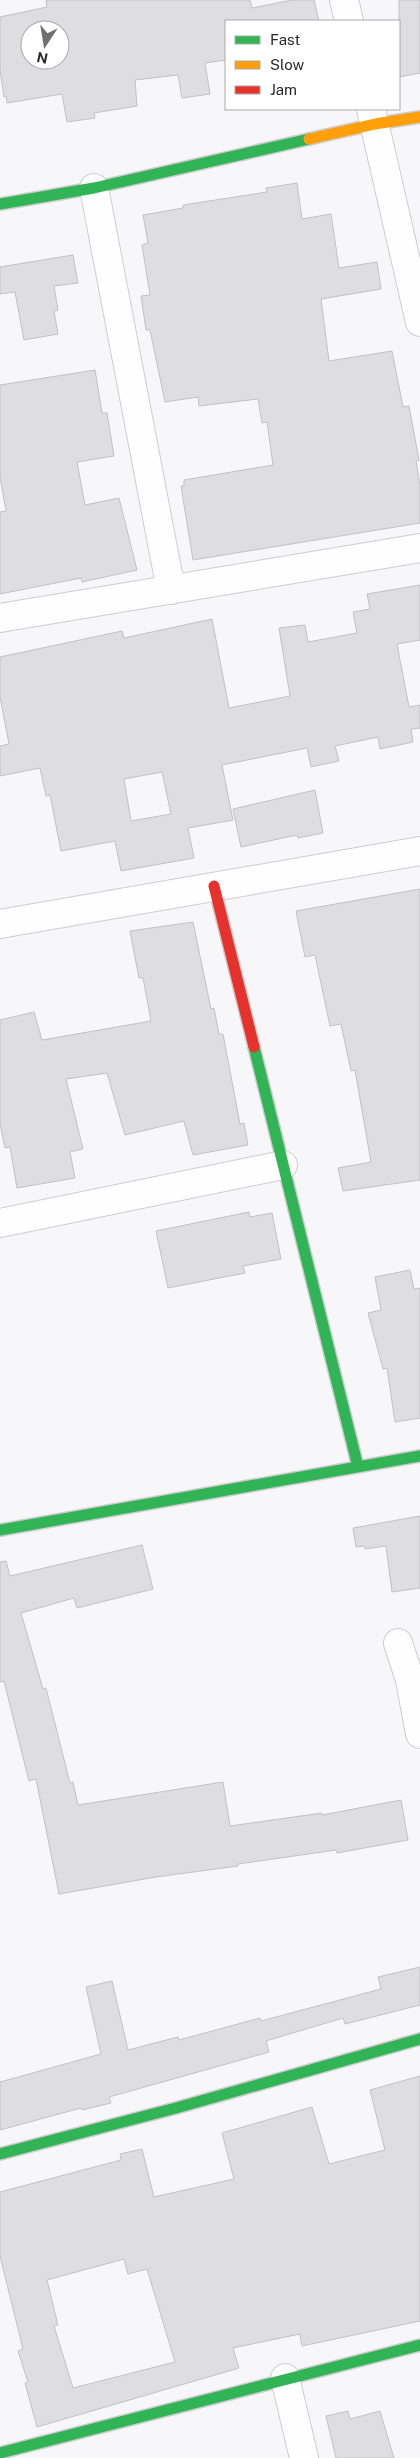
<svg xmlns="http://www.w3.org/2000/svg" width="420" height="2458" viewBox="0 0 420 2458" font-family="'Public Sans',sans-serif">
	<rect width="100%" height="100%" fill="#f7f6f9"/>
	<path fill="#dedddf" stroke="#c2c1c4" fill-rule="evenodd" d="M 46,0 L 250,0 L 252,8 L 292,0 L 314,0 L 319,21 L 226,21 L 226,60 L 205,63 L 210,94 L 182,98 L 178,75 L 135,80 L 137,106 L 94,113 L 95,118 L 67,122 L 62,94 L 7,103 L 6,96 L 4,97 L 0,70 L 0,17 L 47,7 ZM 30,30 L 60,30 L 60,60 L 30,60 Z
		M 399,0 L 420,0 L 420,73 L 399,77 Z
		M 297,183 L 302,219 L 331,214 L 339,268 L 377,262 L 381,289 L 321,299 L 329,361 L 392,351 L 403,407 L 409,406 L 419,460 L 416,461 L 420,486 L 420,523 L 193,560 L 181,486 L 184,486 L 184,480 L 273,465 L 267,422 L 262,423 L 258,399 L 199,406 L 198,397 L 165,402 L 150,330 L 146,330 L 141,296 L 150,295 L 142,245 L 148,243 L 143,215 L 183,208 L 183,205 L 267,192 L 266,188 Z
		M 73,255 L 78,283 L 54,286 L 58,310 L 54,311 L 58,334 L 24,340 L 15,292 L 0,294 L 0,267 Z
		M 95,370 L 102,413 L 107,413 L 114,456 L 77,462 L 85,505 L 119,498 L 137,570 L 82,582 L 81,578 L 0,594 L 0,512 L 6,511 L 0,477 L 0,385 Z
		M 420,585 L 420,640 L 397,644 L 409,707 L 420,705 L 420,728 L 411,729 L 413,742 L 380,749 L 378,737 L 335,746 L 339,761 L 311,767 L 307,748 L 222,765 L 233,820 L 188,828 L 194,858 L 121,871 L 115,841 L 61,851 L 50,795 L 46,796 L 40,768 L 0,776 L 0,746 L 9,744 L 0,697 L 0,657 L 122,631 L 124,638 L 212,619 L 229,708 L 290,696 L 279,628 L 305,625 L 308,642 L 357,633 L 353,612 L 370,609 L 367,594 ZM 162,772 L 171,814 L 131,821 L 124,779 Z
		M 315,790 L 323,833 L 298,838 L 297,835 L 241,847 L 233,809 Z
		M 420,889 L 420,1180 L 343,1191 L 338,1168 L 371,1162 L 355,1070 L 351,1071 L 341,1024 L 330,1026 L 315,955 L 305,957 L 296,911 Z
		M 193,922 L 211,1009 L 214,1008 L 219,1034 L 223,1034 L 240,1124 L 244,1123 L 248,1145 L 193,1155 L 184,1121 L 125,1135 L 107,1073 L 66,1079 L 83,1149 L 70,1152 L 75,1178 L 17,1188 L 10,1147 L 5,1148 L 0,1124 L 0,1020 L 34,1012 L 42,1040 L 151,1021 L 143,978 L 139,978 L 130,931 Z
		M 249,1212 L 250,1217 L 272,1213 L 281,1259 L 243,1266 L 245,1273 L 168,1288 L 156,1231 Z
		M 410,1270 L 414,1289 L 420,1288 L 420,1418 L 395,1422 L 387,1368 L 383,1369 L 368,1313 L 381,1310 L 375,1277 Z
		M 420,1516 L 420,1588 L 392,1592 L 386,1546 L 365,1549 L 365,1546 L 356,1547 L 353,1528 Z
		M 142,1545 L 153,1589 L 77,1608 L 74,1598 L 21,1613 L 43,1689 L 46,1688 L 70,1783 L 73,1782 L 78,1805 L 223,1782 L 230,1826 L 322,1813 L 322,1815 L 401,1800 L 408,1840 L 337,1853 L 336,1850 L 238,1864 L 238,1866 L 156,1877 L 59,1894 L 36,1779 L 29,1781 L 4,1681 L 0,1682 L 0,1562 L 6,1561 L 10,1576 Z
		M 420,1967 L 420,2005 L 345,2024 L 343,2018 L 266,2041 L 269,2052 L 109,2097 L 111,2103 L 82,2110 L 81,2108 L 0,2130 L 0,2082 L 101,2054 L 86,1987 L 112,1981 L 128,2050 L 178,2037 L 179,2040 L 260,2018 L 261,2021 L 381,1989 L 378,1977 Z
		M 420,2076 L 420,2321 L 302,2346 L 300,2334 L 233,2348 L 239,2368 L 37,2427 L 25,2383 L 28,2382 L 18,2351 L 23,2349 L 0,2256 L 0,2192 L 121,2160 L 120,2154 L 142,2149 L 154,2197 L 234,2179 L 222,2133 L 312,2107 L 329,2164 L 385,2150 L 370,2090 ZM 124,2259 L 128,2274 L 147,2269 L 175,2362 L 73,2388 L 54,2326 L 58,2325 L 47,2280 Z
		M 348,2411 L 350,2419 L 380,2411 L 394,2458 L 336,2458 L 326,2416 Z"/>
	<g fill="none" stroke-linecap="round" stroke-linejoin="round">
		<defs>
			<path id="street" d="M 344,0 L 349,21
				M 371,109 L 420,322
				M 94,188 L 171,590
				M 0,618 L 420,548
				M 0,924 L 420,851
				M 0,1223 L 283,1165
				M 398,1643 L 410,1680 L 420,1734
				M 285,2378 L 304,2458"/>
			<path id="fast" d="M 0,204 L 94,188 L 309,139
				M 254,1047 L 358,1467
				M 0,1530 L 420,1456
				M 0,2154 L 176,2108 L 420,2039
				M 0,2453 L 420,2345"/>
			<path id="slow" d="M 309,139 L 375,124 L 420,117"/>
			<path id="jam" d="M 214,886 L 254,1047"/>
		</defs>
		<use href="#street" stroke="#cdcdcf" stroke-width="30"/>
		<use href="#fast" stroke="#cdcdcf" stroke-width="14"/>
		<use href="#slow" stroke="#cdcdcf" stroke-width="14"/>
		<use href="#jam" stroke="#cdcdcf" stroke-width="14"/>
		<use href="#street" stroke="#fefefe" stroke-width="28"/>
		<use href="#fast" stroke="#30b455" stroke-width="11"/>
		<use href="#slow" stroke="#ff9f0a" stroke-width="11"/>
		<use href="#jam" stroke="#e5322d" stroke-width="11"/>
	</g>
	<rect x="225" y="20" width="175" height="90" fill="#ffffff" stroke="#a9a9a9"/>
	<rect x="235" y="36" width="25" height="8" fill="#30b455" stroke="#a9a9a9"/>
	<text x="270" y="45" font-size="15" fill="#282829">Fast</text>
	<rect x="235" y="61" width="25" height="8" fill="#ff9f0a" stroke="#a9a9a9"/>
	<text x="270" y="70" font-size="15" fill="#282829">Slow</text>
	<rect x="235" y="86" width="25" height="8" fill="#e5322d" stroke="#a9a9a9"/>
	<text x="270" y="95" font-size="15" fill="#282829">Jam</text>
	<g transform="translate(45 45) rotate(192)"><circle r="24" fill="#ffffff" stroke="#a9a9a9"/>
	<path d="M0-4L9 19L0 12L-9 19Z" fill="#707072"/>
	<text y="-8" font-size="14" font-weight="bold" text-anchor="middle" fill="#282829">N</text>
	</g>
</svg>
